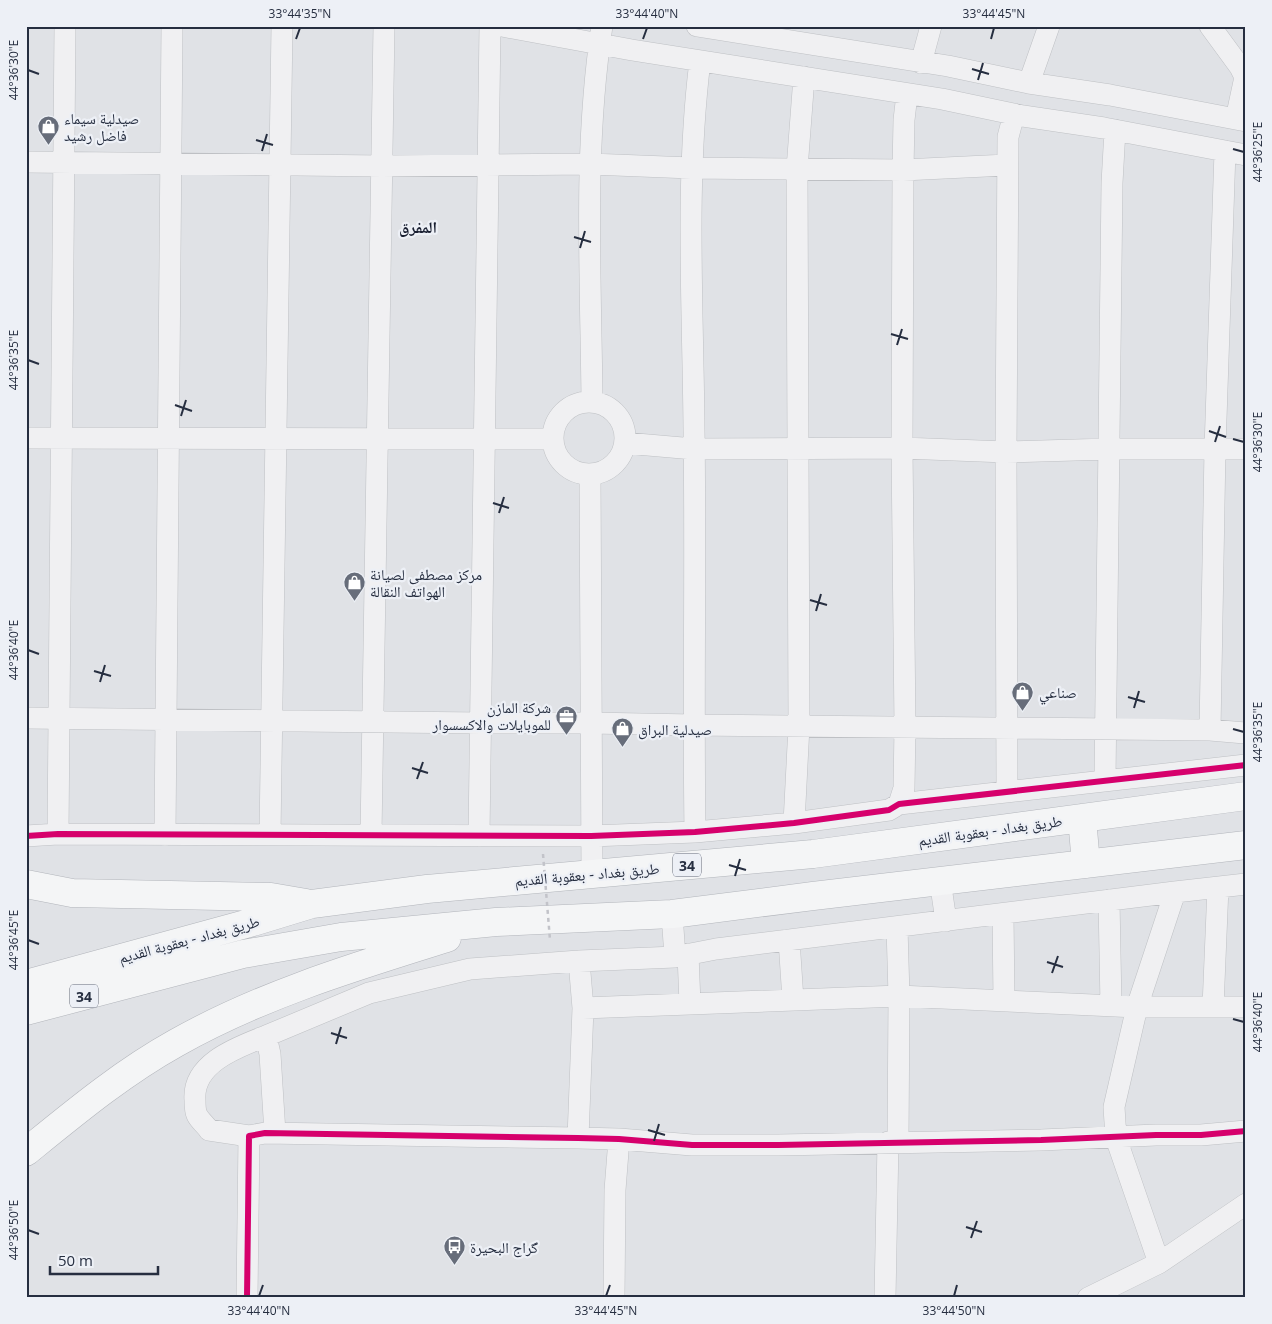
<svg xmlns="http://www.w3.org/2000/svg" width="1272" height="1324" viewBox="0 0 1272 1324" font-family="'Open Sans','Noto Naskh Arabic',sans-serif">
	<rect width="100%" height="100%" fill="#e0e2e6"/>
	<g fill="none" stroke-linecap="round" stroke-linejoin="round">
		<defs>
			<path id="minor" d="M 502,26 L 632,50 L 942,99 L 1023,116 L 1104,128 L 1246,155
				M 697,26 L 948,66 L 1029,83 L 1110,95 L 1246,121
				M 1210,26 L 1240,67 L 1245,77 L 1236,119
				M 921,63 L 931,26
				M 1029,83 L 1049,26
				M 26,162 L 382,166 L 590,164 L 691,168 L 903,170 L 1007,165
				M553 438a36 36 0 1 1 72 0a36 36 0 1 1-72 0Z
				M 592,402 C 591,277 583,150 602,26
				M 26,438 L 552,439
				M 625,443 L 694,449 L 902,448 L 1006,452 L 1109,449 L 1246,449
				M 590,475 L 592,873
				M 26,718 L 481,723 L 591,723 L 693,725 L 1210,730 L 1245,733
				M 1210,730 L 1215,449 L 1225,151
				M 1105,780 L 1112,183 L 1115,130
				M 1007,791 L 1006,452 L 1008,137 L 1014,114
				M 899,804 L 904,788 L 905,727 L 902,448 L 903,170 L 904,120 L 907,94
				M 794,823 L 799,726 L 797,169 L 804,77
				M 695,832 C 693,697 696,563 694,429 C 693,306 685,182 700,61
				M 58,834 L 65,26
				M 165,835 L 172,26
				M 270,835 L 282,26
				M 371,835 L 384,26
				M 26,836 L 58,834 L 591,836 L 695,832 L 794,823 L 889,810 L 899,804 L 1246,765
				M 479,836 L 490,26
				M 940,880 L 946,921
				M 1109,900 L 1111,1006
				M 672,914 L 675,957
				M 1003,914 L 1004,1001
				M 897,927 L 899,996 L 898,1142
				M 789,940 L 793,1000
				M 688,954 L 690,1004
				M 1213,1007 L 1218,887
				M 583,1008 L 579,961 L 675,957 L 716,949 L 1175,892 L 1246,884
				M 266,1036 L 369,993 L 470,969 L 579,961
				M 249,1136 L 209,1130 C 206,1125 200,1121 197,1115 C 195,1111 195,1105 195,1100 C 192,1063 238,1047 266,1036 L 270,1054 L 275,1133
				M 578,1138 L 583,1008 L 899,996 L 1137,1007 L 1246,1007
				M 1159,1263 L 1116,1138 L 1114,1107 L 1137,1007 L 1175,892
				M 247,1298 L 249,1136 L 265,1133 L 578,1138 L 619,1139 L 692,1145 L 778,1145 L 1041,1140 L 1156,1135 L 1201,1135 L 1246,1131
				M 614,1298 L 615,1190 L 619,1139
				M 885,1298 L 888,1142
				M 1088,1298 L 1159,1263 L 1246,1204"/>
			<path id="highway" d="M 1082,818 L 1086,864
				M 26,884 L 72,893 L 271,897 L 306,903
				M 26,984 L 253,922 L 312,904 L 427,889 L 813,854 L 1246,796
				M 26,1011 L 243,954 L 341,937 L 496,922 L 672,914 L 813,896 L 1246,845
				M 26,1152 C 74,1113 122,1073 176,1043 C 261,995 354,967 447,938"/>
		</defs>
		<use href="#minor" stroke="#bec0c4" stroke-width="22"/>
		<use href="#highway" stroke="#b2b5bb" stroke-width="29"/>
		<use href="#minor" stroke="#f0f0f2" stroke-width="21"/>
		<use href="#highway" stroke="#f4f5f6" stroke-width="28"/>
		<path stroke="#c2c3c9" stroke-width="2.5" stroke-dasharray="4 4" stroke-linecap="butt" d="M 543,854 L 550,940"/>
		<defs>
			<path id="cycleway" d="M 26,836 L 58,834 L 591,836 L 695,832 L 794,823 L 889,810 L 899,804 L 1246,765
				M 247,1298 L 249,1136 L 265,1133 L 578,1138 L 619,1139 L 692,1145 L 778,1145 L 1041,1140 L 1156,1135 L 1201,1135 L 1246,1131"/>
		</defs>
		<use href="#cycleway" stroke="#edf0f6" stroke-width="9"/>
		<use href="#cycleway" stroke="#d6006c" stroke-width="6"/>
	</g>
	<path fill="none" stroke="#262e40" stroke-width="2" d="M 296,39 L 300,28M 643,39 L 647,28M 991,39 L 994,28M 972,69 L 989,74M 28,70 L 39,74M 978,80 L 983,63M 256,140 L 273,145M 1233,149 L 1244,152M 262,151 L 267,134M 574,237 L 591,242M 580,248 L 585,231M 891,334 L 908,339M 897,345 L 902,329M 28,360 L 39,364M 175,405 L 192,411M 181,416 L 186,400M 1209,431 L 1226,437M 1233,439 L 1244,442M 1215,442 L 1220,426M 493,503 L 509,508M 499,513 L 504,497M 810,600 L 827,605M 816,611 L 821,594M 28,650 L 39,654M 94,671 L 111,676M 100,682 L 105,665M 1128,697 L 1145,702M 1134,708 L 1139,691M 1233,729 L 1244,732M 412,768 L 428,773M 417,779 L 423,762M 729,865 L 746,870M 735,876 L 740,859M 28,940 L 39,944M 1047,962 L 1063,967M 1052,973 L 1058,956M 1233,1019 L 1244,1022M 331,1033 L 347,1038M 336,1044 L 341,1027M 648,1130 L 665,1135M 654,1141 L 659,1124M 966,1227 L 982,1232M 28,1230 L 39,1234M 971,1238 L 977,1221M 259,1296 L 263,1285M 606,1296 L 610,1285M 954,1296 L 957,1285"/>
	<defs>
		<symbol id="shop-pin" viewBox="-11 -11 22 30"><path d="M0 17L-7.5 6A9.5 9.5 0 1 1 7.5 6Z" fill="#676d7a" stroke="#edf0f6"/><path d="M-5-2.5h2.3a2.7 3.5 0 0 1 5.4 0H5L5.5 6h-11ZM-1.5-2.5h3a1.5 2.3 0 0 0-3 0Z" fill="#fff"/></symbol>
		<symbol id="office-pin" viewBox="-11 -11 22 30"><path d="M0 17L-7.5 6A9.5 9.5 0 1 1 7.5 6Z" fill="#676d7a" stroke="#edf0f6"/><path d="M-6-3h4V-5.5h4V-3h4V5H-6ZM-1-4.5V-3h2v-1.5ZM-6 0V1H6V0Z" fill="#fff"/></symbol>
		<symbol id="bus-pin" viewBox="-11 -11 22 30"><path d="M0 17L-7.5 6A9.5 9.5 0 1 1 7.5 6Z" fill="#676d7a" stroke="#edf0f6"/><path d="M-5-6H5V4H4V6H2V4H-2V6H-4V4H-5ZM-3.5-4V0h7V-4ZM-3.5 1.2v1.5H-2V1.2ZM2 1.2v1.5H3.5V1.2Z" fill="#fff"/></symbol>
	</defs>
	<g fill-rule="evenodd">
		<use href="#shop-pin" x="36" y="114" width="25" height="34"/>
		<use href="#shop-pin" x="342" y="570" width="25" height="34"/>
		<use href="#shop-pin" x="1010" y="680" width="25" height="34"/>
		<use href="#office-pin" x="554" y="704" width="25" height="34"/>
		<use href="#shop-pin" x="610" y="716" width="25" height="34"/>
		<use href="#bus-pin" x="442" y="1234" width="25" height="34"/>
	</g>
	<g text-anchor="middle" dominant-baseline="central" stroke-width="4.5" stroke-linejoin="round" paint-order="stroke">
		<g fill="#edf0f6" stroke="#626877" stroke-width="1">
			<rect x="673" y="853.5" width="28" height="23" rx="4"/>
			<rect x="70" y="984.5" width="28" height="23" rx="4"/>
		</g>
		<g font-size="14" font-weight="bold" fill="#262e40">
			<text x="687" y="865">34</text>
			<text x="84" y="996">34</text>
		</g>
		<g font-size="15" fill="#262e40" stroke="#edf0f6" text-anchor="start">
			<text x="64" y="118">صيدلية سيماء<tspan x="64" dy="17">فاضل رشيد</tspan></text>
			<text x="370" y="574">مركز مصطفى لصيانة<tspan x="370" dy="17">الهواتف النقالة</tspan></text>
			<text x="1039" y="692">صناعي</text>
			<text x="551" y="707" text-anchor="end">شركة المازن<tspan x="551" dy="17">للموبايلات والاكسسوار</tspan></text>
			<text x="638" y="729">صيدلية البراق</text>
			<text x="470" y="1247">گراج البحيرة</text>
		</g>
		<g font-size="15" fill="#262e40" stroke="#edf0f6">
			<text transform="translate(990 830) rotate(-8)">طريق بغداد - بعقوبة القديم</text>
			<text transform="translate(587 874) rotate(-5)">طريق بغداد - بعقوبة القديم</text>
			<text transform="translate(189 939) rotate(-15)">طريق بغداد - بعقوبة القديم</text>
		</g>
		<g font-size="16" font-weight="bold" fill="#191f31" stroke="#edf0f6">
			<text x="418" y="227">المفرق</text>
		</g>
	</g>
	<rect width="1272" height="1324" fill="none" stroke="#edf0f6" stroke-width="55"/>
	<path d="M50 1266v8h108v-8" fill="none" stroke="#262e40" stroke-width="2.5"/>
	<text x="58" y="1266" font-size="15" fill="#262e40" stroke="#edf0f6" stroke-width="4" paint-order="stroke">50 m</text>
	<rect x="28" y="28" width="1216" height="1268" fill="none" stroke="#262e40" stroke-width="2"/>
	<g font-size="12" text-anchor="middle" fill="#262e40">
		<text x="300" y="18">33°44'35"N</text>
		<text x="647" y="18">33°44'40"N</text>
		<text x="994" y="18">33°44'45"N</text>
		<text transform="translate(14 70) rotate(-90)" y="4">44°36'30"E</text>
		<text transform="translate(1258 152) rotate(-90)" y="4">44°36'25"E</text>
		<text transform="translate(14 360) rotate(-90)" y="4">44°36'35"E</text>
		<text transform="translate(1258 442) rotate(-90)" y="4">44°36'30"E</text>
		<text transform="translate(14 650) rotate(-90)" y="4">44°36'40"E</text>
		<text transform="translate(1258 732) rotate(-90)" y="4">44°36'35"E</text>
		<text transform="translate(14 940) rotate(-90)" y="4">44°36'45"E</text>
		<text transform="translate(1258 1022) rotate(-90)" y="4">44°36'40"E</text>
		<text transform="translate(14 1230) rotate(-90)" y="4">44°36'50"E</text>
		<text x="259" y="1315">33°44'40"N</text>
		<text x="606" y="1315">33°44'45"N</text>
		<text x="954" y="1315">33°44'50"N</text>
	</g>
</svg>
